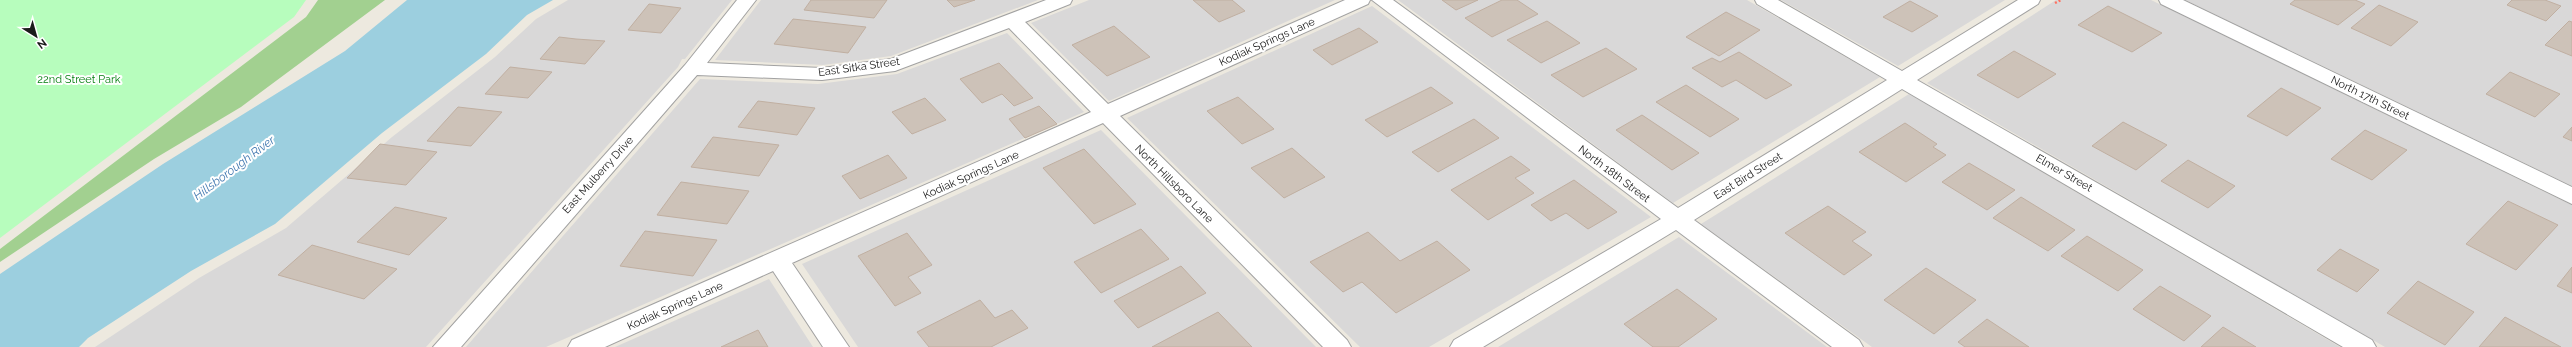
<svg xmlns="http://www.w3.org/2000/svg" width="2572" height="347" viewBox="0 0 2572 347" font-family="Raleway,sans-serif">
	<rect width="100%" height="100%" fill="#ede9df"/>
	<path fill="#d9d8d8" d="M 568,0 L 732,0 L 685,59 L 682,59 L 678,67 L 426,347 L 95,347 L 199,278 L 286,228 L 392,137 L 495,57 L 536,19 Z
		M 761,0 L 1038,0 L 891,56 L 823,65 L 715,60 Z
		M 1089,0 L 1335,0 L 1109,101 L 1031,23 Z
		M 1398,0 L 1747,0 L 1880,77 L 1673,203 Z
		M 1781,0 L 2005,0 L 1898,66 Z
		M 2056,0 L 2151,0 L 2572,205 L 2572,347 L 2385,347 L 1927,83 Z
		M 2185,0 L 2572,0 L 2572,186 Z
		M 1372,6 L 1651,217 L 1429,347 L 1360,347 L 1127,118 Z
		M 1007,33 L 1084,112 L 546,347 L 466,347 L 700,79 L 818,84 L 897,74 Z
		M 1909,94 L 2340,347 L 1872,347 L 1701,224 Z
		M 1101,130 L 1316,347 L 858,347 L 802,264 Z
		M 1679,237 L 1827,347 L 1498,347 Z
		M 769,279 L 813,347 L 615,347 Z"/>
	<path fill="#a2d090" d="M 318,0 L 385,0 L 241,107 L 154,159 L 0,262 L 0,249 L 306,17 Z"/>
	<path fill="#b7fdbd" d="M 0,0 L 306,0 L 294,17 L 0,238 Z"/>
	<path fill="#9ccfdf" d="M 407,0 L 553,0 L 527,15 L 486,54 L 382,133 L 275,224 L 191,271 L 88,338 L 79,347 L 0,347 L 0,274 L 163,164 L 345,51 Z"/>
	<path fill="#cdc2b8" stroke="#c0afa1" d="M 811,0 L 887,0 L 874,18 L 804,10 Z
		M 947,0 L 975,0 L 954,7 Z
		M 1193,0 L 1232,0 L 1245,11 L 1219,22 Z
		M 1442,0 L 1478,0 L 1456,10 Z
		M 1502,0 L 1517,0 L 1538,14 L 1492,37 L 1465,18 Z
		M 2295,0 L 2355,0 L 2365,4 L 2338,25 L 2290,4 Z
		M 2512,0 L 2545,0 L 2561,6 L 2546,21 L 2507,5 Z
		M 1910,1 L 1938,16 L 1912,32 L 1883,17 Z
		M 649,4 L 681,8 L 661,33 L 628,30 Z
		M 2379,5 L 2418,22 L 2391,46 L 2351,28 Z
		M 2108,6 L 2162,33 L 2132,52 L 2078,25 Z
		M 1726,12 L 1760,30 L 1719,56 L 1686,37 Z
		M 793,19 L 866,27 L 848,53 L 774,44 Z
		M 1547,21 L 1580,43 L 1541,63 L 1507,40 Z
		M 2569,21 L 2572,22 L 2572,56 L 2545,45 Z
		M 1114,26 L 1150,57 L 1107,76 L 1072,45 Z
		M 1359,28 L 1378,42 L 1332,65 L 1313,50 Z
		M 559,37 L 576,39 L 605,41 L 585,64 L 540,59 Z
		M 1606,48 L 1637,69 L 1583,97 L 1551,75 Z
		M 2014,51 L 2056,74 L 2018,98 L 1977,75 Z
		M 1739,52 L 1792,85 L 1766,99 L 1736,80 L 1722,87 L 1692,68 L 1712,58 L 1720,62 Z
		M 999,63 L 1033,98 L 1014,106 L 1002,94 L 982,103 L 960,79 Z
		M 510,67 L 552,72 L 528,98 L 485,94 Z
		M 2510,72 L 2560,94 L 2535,117 L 2486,94 Z
		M 1686,85 L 1739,119 L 1710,137 L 1656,102 Z
		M 1431,87 L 1453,103 L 1387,137 L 1365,120 Z
		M 2281,88 L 2321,108 L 2287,136 L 2247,116 Z
		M 1238,97 L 1274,129 L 1242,144 L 1207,111 Z
		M 925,98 L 946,120 L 912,134 L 892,112 Z
		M 758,101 L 815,108 L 797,135 L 738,127 Z
		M 1039,106 L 1057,124 L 1025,138 L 1009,119 Z
		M 458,107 L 502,112 L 471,146 L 427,141 Z
		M 1642,115 L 1699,153 L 1672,170 L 1616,130 Z
		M 1474,119 L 1499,138 L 1438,172 L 1412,152 Z
		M 2123,122 L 2167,145 L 2136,170 L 2092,146 Z
		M 1905,123 L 1937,144 L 1933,147 L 1946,155 L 1906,182 L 1859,152 Z
		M 2572,127 L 2572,141 L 2563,137 Z
		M 2365,130 L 2407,150 L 2372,180 L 2331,159 Z
		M 713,137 L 779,145 L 759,176 L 691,167 Z
		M 380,144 L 418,149 L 437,152 L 406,185 L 347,178 Z
		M 1292,148 L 1325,177 L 1284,198 L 1251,168 Z
		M 1084,149 L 1136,204 L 1094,224 L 1043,168 Z
		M 888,155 L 907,178 L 860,199 L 842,176 Z
		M 1511,156 L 1530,170 L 1515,178 L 1534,193 L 1488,220 L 1451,190 Z
		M 2188,160 L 2235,186 L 2208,208 L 2161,181 Z
		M 1969,163 L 2015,190 L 1987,210 L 1942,182 Z
		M 1574,180 L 1617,212 L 1588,229 L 1566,213 L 1551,221 L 1531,205 Z
		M 681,182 L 749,191 L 727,224 L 657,215 Z
		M 2021,197 L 2075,230 L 2048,251 L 1993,218 Z
		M 2508,201 L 2558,225 L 2516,270 L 2466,244 Z
		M 1828,206 L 1866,232 L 1852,241 L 1872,255 L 1844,275 L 1785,233 Z
		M 395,207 L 447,218 L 409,255 L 357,242 Z
		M 1141,229 L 1169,259 L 1101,293 L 1074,262 Z
		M 645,231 L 717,240 L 693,276 L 620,266 Z
		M 1368,232 L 1400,261 L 1437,241 L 1470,270 L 1396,313 L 1362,282 L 1343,292 L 1310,262 Z
		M 907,233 L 932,265 L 908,277 L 921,293 L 895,306 L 858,256 Z
		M 2087,236 L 2143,270 L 2118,291 L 2061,256 Z
		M 312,245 L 397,269 L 364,299 L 278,275 Z
		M 2340,249 L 2379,270 L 2357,292 L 2317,270 Z
		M 1181,266 L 1206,293 L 1138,328 L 1114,301 Z
		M 2572,267 L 2572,293 L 2557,286 Z
		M 1926,268 L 1976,300 L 1934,334 L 1884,300 Z
		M 2418,281 L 2474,312 L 2445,345 L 2387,313 Z
		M 2160,286 L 2211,316 L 2184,341 L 2133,309 Z
		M 1677,289 L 1717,319 L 1678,347 L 1653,347 L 1624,324 Z
		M 980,300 L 995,318 L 1012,310 L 1028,328 L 991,347 L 929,347 L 917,332 Z
		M 1218,312 L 1252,347 L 1152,347 Z
		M 2505,317 L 2561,347 L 2479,347 Z
		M 1987,319 L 2029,347 L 1965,347 L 1958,342 Z
		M 2223,327 L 2256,347 L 2201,347 Z
		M 758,330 L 768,347 L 721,347 Z"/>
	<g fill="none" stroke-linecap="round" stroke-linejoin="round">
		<defs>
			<path id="minor" d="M 737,0 L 756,0 L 707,63 L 822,68 L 891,59 L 1046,0 L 1072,0 L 1070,4 L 1025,22 L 1108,104 L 1345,0 L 1370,0 L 1368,4 L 1120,116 L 1347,340 L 1351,347 L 1323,347 L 1103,123 L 792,263 L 849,347 L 823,347 L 773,271 L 605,347 L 568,347 L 572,340 L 1091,112 L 1009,28 L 895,71 L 822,80 L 697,75 L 461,347 L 433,347 L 685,65 Z
				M 1372,0 L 1393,0 L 1678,208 L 1887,80 L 1757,4 L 1755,0 L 1778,0 L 1902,71 L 2018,0 L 2040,0 L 2038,4 L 1917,80 L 2372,340 L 2376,347 L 2343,347 L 1902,89 L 1694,220 L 1859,340 L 1863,347 L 1832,347 L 1676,230 L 1483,347 L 1450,347 L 1454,340 L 1661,219 Z
				M 2159,0 L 2183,0 L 2572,187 L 2572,204 L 2161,4 Z"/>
		</defs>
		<use href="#minor" stroke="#a2a2a2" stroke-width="2"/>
		<path stroke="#ff715f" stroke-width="2.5" stroke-dasharray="2 2" stroke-linecap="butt" d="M 2055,3 L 2061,0"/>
		<use href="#minor" fill="#fff" fill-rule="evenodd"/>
	</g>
	<g text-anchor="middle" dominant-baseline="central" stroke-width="4" stroke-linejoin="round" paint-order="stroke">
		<g font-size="11" fill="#1b1b1b" stroke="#fff">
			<text transform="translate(1267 42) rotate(-24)">Kodiak Springs Lane</text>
			<text transform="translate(859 67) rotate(-8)">East Sitka Street</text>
			<text transform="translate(2370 98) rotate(26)">North 17th Street</text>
			<text transform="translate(2064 173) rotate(30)">Elmer Street</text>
			<text transform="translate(1614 174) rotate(37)">North 18th Street</text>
			<text transform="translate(598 175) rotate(-48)">East Mulberry Drive</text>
			<text transform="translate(971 175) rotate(-24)">Kodiak Springs Lane</text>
			<text transform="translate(1748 176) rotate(-32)">East Bird Street</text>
			<text transform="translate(1174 184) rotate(45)">North Hillsboro Lane</text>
			<text transform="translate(675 306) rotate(-24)">Kodiak Springs Lane</text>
		</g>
		<g font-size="11" fill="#047e0f" stroke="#fff">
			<text x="79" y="79">22nd Street Park</text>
		</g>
		<g font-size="12" font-style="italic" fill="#4278b0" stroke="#fff">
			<text transform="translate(234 168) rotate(-37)">Hillsborough River</text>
		</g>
	</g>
	<g transform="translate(36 36) rotate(143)" stroke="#ffffff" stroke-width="3" paint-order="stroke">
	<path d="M0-3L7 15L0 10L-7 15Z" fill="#1b1b1b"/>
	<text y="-6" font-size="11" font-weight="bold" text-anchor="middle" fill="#1b1b1b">N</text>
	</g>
</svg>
